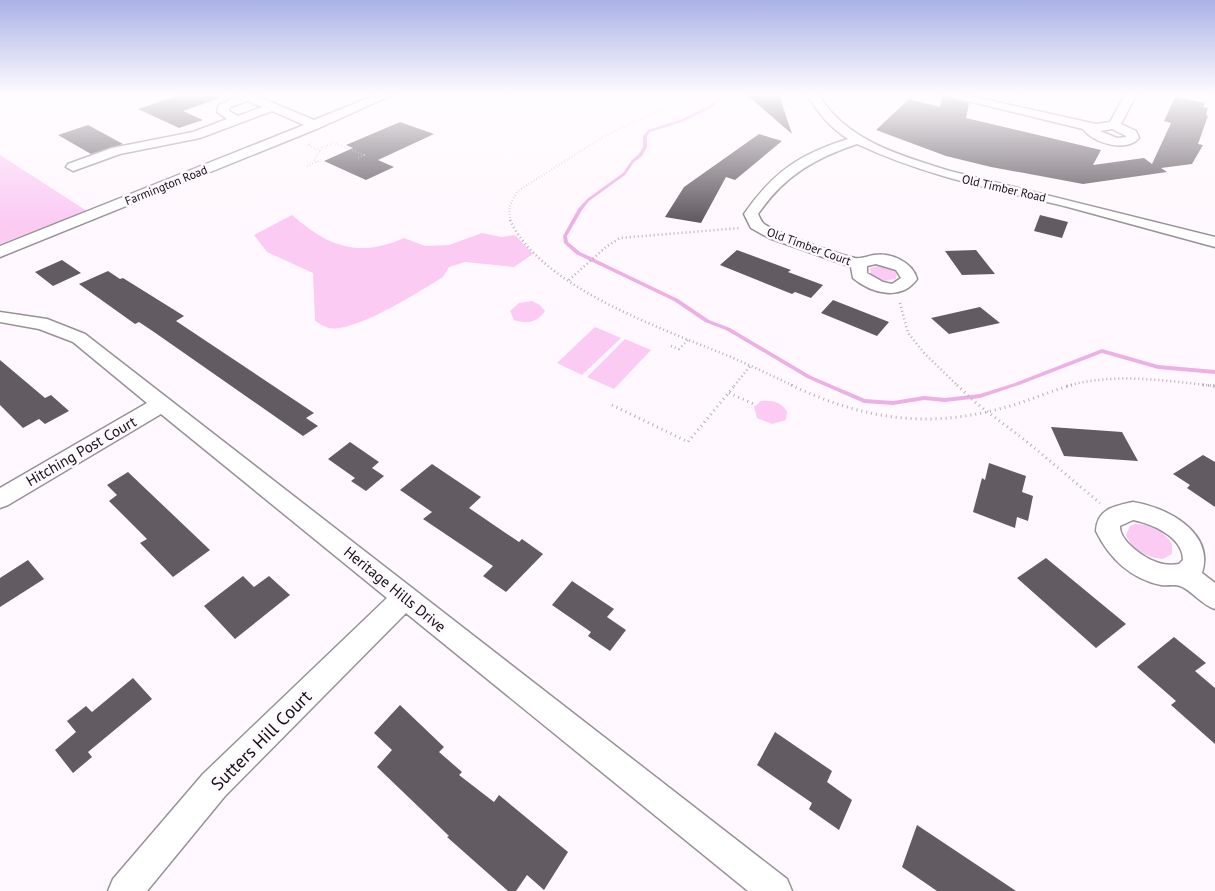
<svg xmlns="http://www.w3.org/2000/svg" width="1215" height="891" viewBox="0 0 1215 891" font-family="'PT Sans',sans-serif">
	<rect width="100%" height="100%" fill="#fff8fe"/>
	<path fill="#fbcbf4" d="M 0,155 L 87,211 L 0,244 Z
		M 292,215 C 329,247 358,258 404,238 L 425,246 L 449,245 L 482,233 L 501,237 L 515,235 L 533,254 L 514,267 L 465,262 L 449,267 L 443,277 C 420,291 355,333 329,328 C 324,327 319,323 315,321 L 313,273 L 267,252 L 254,235 Z
		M 881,265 L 897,272 L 896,279 L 883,281 L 871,275 L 870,268 Z
		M 532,301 L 540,305 L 545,311 C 537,323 527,324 514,320 L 510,311 L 519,303 Z
		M 595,327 L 621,338 L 582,375 L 557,363 Z
		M 625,339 L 651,350 L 614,389 L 587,377 Z
		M 761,401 C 772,400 782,402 787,412 L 786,420 L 772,424 L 757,418 L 754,407 Z
		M 1135,524 C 1151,524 1164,531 1172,544 L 1172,554 L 1163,559 C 1147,557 1133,551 1126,535 L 1130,526 Z"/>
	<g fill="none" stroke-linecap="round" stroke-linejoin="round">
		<path fill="#edb0e5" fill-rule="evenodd" d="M 721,95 L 724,95 L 711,108 L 682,122 L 650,132 L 647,136 L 647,147 L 642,156 L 634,162 L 625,175 L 589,201 L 582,210 L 567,236 L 568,242 L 580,252 L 678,299 L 709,320 L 730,328 L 811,376 L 865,399 L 893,401 L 924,396 L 945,398 L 980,394 L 1015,383 L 1102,349 L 1158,365 L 1215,370 L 1215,374 L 1158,369 L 1102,353 L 1019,385 L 980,398 L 945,402 L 924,400 L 893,405 L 864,403 L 807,378 L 726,330 L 705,322 L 674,301 L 576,254 L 564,243 L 563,236 L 578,209 L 587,199 L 623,173 L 632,160 L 639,154 L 643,147 L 643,136 L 648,130 L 680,120 L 709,106 Z"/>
	</g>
	<path fill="#635b62" d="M 179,95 L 220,95 L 220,98 L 183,111 L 203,120 L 179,128 L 138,109 Z
		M 747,95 L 779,95 L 792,134 Z
		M 942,96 L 969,103 L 966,118 L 1101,150 L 1093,165 L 1144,158 L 1152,164 L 1171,123 L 1164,121 L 1175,97 L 1205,103 L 1203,107 L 1208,108 L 1206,115 L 1208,116 L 1198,144 L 1203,145 L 1192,164 L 1161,168 L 1167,172 L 1083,184 L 991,167 L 946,156 L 876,130 L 909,99 L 940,107 Z
		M 400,122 L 434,134 L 378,160 L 394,167 L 366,180 L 324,161 L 353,148 L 346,145 Z
		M 88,125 L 123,144 L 91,154 L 58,135 Z
		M 759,134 L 782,141 L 735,180 L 726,177 L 701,223 L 665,217 L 684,187 Z
		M 1040,215 L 1068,222 L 1062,238 L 1034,231 Z
		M 737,250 L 791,270 L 788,272 L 823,285 L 811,298 L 795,292 L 792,294 L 720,265 Z
		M 976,250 L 995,274 L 962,275 L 945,251 Z
		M 62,260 L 81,273 L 53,286 L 35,272 Z
		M 108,271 L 120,279 L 123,278 L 184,316 L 176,321 L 314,413 L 306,418 L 318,426 L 303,436 L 154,332 L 139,322 L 135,324 L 79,284 Z
		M 833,300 L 889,322 L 877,336 L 821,313 Z
		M 980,307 L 1000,323 L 949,334 L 931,318 Z
		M 0,360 L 45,398 L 51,395 L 69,411 L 45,424 L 39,419 L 23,428 L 0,405 Z
		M 1051,427 L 1122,432 L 1138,461 L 1064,456 Z
		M 350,442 L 379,462 L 372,468 L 384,476 L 366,491 L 351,481 L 355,478 L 328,459 Z
		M 1203,455 L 1215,462 L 1215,507 L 1187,488 L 1190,485 L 1173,474 Z
		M 989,463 L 1026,476 L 1022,492 L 1033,496 L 1028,521 L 1017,517 L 1015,528 L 973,512 L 982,478 L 985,480 Z
		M 432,464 L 481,497 L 469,508 L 519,542 L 522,539 L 543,554 L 506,592 L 483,576 L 493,566 L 423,519 L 432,512 L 400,490 Z
		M 128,472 L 210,550 L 173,577 L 140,543 L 147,539 L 109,501 L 117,495 L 107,485 Z
		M 1046,558 L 1126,624 L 1096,648 L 1017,578 Z
		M 28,560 L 44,579 L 0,607 L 0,578 Z
		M 243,576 L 254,587 L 269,576 L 290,595 L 235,639 L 204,606 Z
		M 572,581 L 614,609 L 607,617 L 626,630 L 610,651 L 588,636 L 591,632 L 552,605 Z
		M 1174,637 L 1206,663 L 1195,671 L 1215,688 L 1215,744 L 1171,705 L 1176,701 L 1137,667 Z
		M 133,678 L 152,699 L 88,752 L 92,757 L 73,773 L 55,750 L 76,732 L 67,721 L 86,706 L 92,712 Z
		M 400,705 L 444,747 L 439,752 L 462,772 L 459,775 L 494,802 L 499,795 L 568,852 L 544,890 L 527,875 L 516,891 L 508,891 L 447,837 L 449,836 L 377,767 L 392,750 L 374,733 Z
		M 775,732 L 832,771 L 827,782 L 852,800 L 839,830 L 809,809 L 812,803 L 757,765 Z
		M 917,825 L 1016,891 L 937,891 L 902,867 Z"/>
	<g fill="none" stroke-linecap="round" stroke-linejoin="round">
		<defs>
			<path id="minor" d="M 242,95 L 254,95 L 314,120 L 376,95 L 392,95 L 319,128 L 0,257 L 0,246 L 304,125 L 272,111 L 200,138 L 120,154 L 73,171 L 66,167 L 68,164 L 112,148 L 193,132 L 227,119 L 217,112 L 219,105 ZM 248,101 L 262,107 L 238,116 L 229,111 L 230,107 Z
				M 808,95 L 819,95 C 846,141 902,156 950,171 L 1215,237 L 1215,247 C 1166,234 1117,220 1068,207 C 994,189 928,177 857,144 C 815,158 784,176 758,214 C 760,218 761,221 764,224 C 779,234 836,254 855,258 C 861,259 868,256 874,255 C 890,252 913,262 917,279 C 902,301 872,294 853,278 L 851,267 L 769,238 L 751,228 L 744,214 C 773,172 800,154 848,139 C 830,127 818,114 808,95 ZM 876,264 L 896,270 L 901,278 L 892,284 L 883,282 L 867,273 L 867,266 Z
				M 943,95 L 965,95 L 1096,124 L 1110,122 L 1125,95 L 1136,95 L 1121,124 L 1136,131 L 1139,138 C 1126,153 1093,143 1083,129 ZM 1112,129 L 1126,136 L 1126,137 L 1117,138 L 1100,131 Z
				M 0,312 L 47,319 L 85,334 L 787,879 L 792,891 L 748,891 L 406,613 L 225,796 L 147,891 L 108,891 L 113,879 L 203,774 L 387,598 L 161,414 L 8,505 L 0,508 L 0,488 L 147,403 L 73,342 L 39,329 L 0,322 Z
				M 1133,502 C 1166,507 1215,532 1202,573 L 1215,583 L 1215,609 C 1202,605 1190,589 1180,586 C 1175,584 1167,586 1161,585 C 1131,579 1109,558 1096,531 C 1097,509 1114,506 1133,502 ZM 1133,520 C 1153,524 1183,537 1183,560 L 1179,564 C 1172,565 1165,565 1159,563 C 1145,559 1119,541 1120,526 Z"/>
		</defs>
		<use href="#minor" stroke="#999198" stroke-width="3"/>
		<path stroke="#b6b1b5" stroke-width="2" stroke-dasharray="0.5 2.5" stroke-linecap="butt" d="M 310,142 L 309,145 L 320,151
			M 317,162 L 314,160 L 322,148 L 334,143 L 364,155 L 358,158
			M 307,166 L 321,160
			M 511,221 C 507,209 511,201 518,191 L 603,137 L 648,115 L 700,95"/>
		<path stroke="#b6b1b5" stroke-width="2.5" stroke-dasharray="1 3" stroke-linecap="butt" d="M 510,220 C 540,286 658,327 721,353 C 746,363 770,375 794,386
			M 569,280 L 606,247 L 620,238 L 740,228
			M 900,303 L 908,333 L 925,354 L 958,386
			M 671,346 L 679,349 L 688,340
			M 734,386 L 751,365
			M 1067,386 C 1116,372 1166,381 1215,386"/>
		<path stroke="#b6b1b5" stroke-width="3" stroke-dasharray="1 4" stroke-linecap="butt" d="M 791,385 C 860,418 924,429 999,409 C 1024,403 1047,392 1072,385
			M 957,385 L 976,403 L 1026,441 L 1100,503
			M 1203,385 L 1215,386
			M 729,393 L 756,405
			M 612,405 L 688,442 L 735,385"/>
		<use href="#minor" fill="#fff" fill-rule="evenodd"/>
	</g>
	<linearGradient id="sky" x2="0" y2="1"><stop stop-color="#aab2e7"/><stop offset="0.43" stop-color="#fffcff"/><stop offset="1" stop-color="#fffcff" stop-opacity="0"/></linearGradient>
	<rect width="1215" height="220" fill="url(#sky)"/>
	<g text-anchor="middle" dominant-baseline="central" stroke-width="5" stroke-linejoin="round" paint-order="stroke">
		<g font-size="12" fill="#131012" stroke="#fff8fe">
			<text transform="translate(166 185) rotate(-22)">Farmington Road</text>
			<text transform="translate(1004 188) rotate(13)">Old Timber Road</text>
			<text transform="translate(809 246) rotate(20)">Old Timber Court</text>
		</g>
		<g font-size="15" fill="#131012" stroke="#fff8fe">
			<text transform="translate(81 451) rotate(-30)">Hitching Post Court</text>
			<text transform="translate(395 589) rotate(39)">Heritage Hills Drive</text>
		</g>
		<g font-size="18" fill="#131012" stroke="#fff8fe">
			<text transform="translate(261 740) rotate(-45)">Sutters Hill Court</text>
		</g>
	</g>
</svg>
